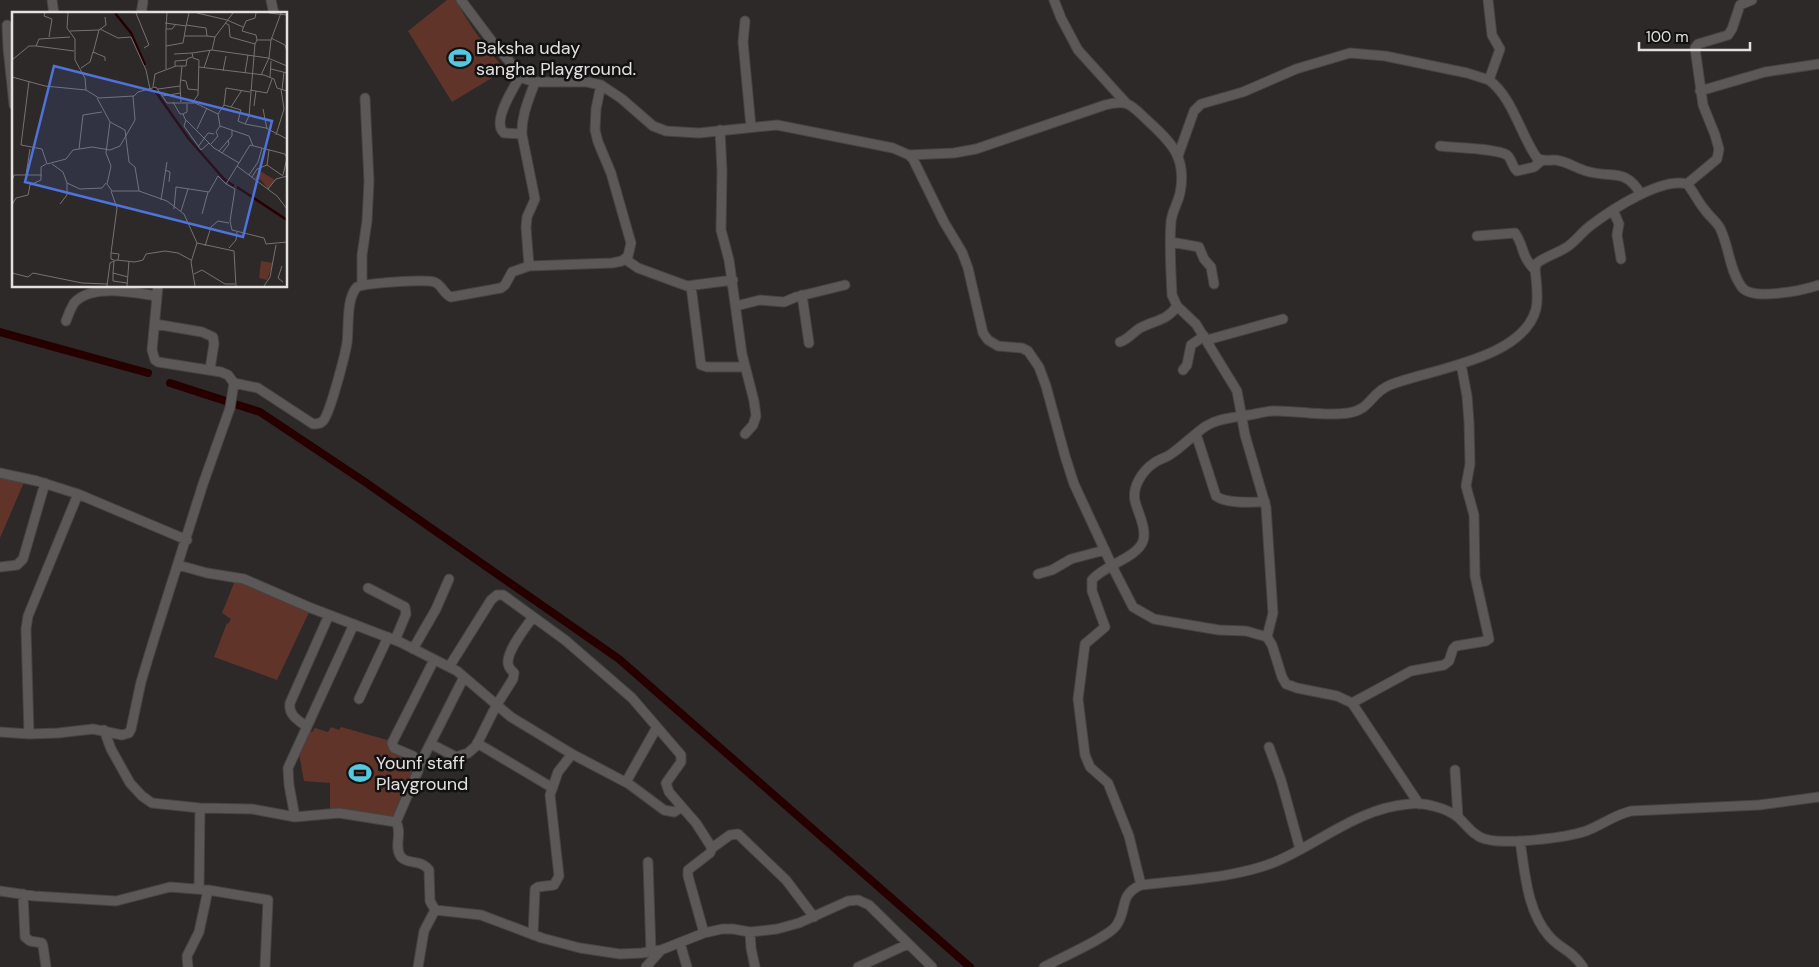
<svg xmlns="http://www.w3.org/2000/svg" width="1819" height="967" viewBox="0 0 1819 967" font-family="'DM Sans',sans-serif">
	<rect width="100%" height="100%" fill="#2c2928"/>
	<path fill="#61342a" d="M 447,0 L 456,0 C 469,26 487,48 505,70 L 452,102 L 408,31 Z
		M 0,473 L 25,480 L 0,538 Z
		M 236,578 L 311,608 L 277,680 L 214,657 L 227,623 L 228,624 L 231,619 L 222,613 Z
		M 331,727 L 339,730 L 341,727 L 391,741 L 392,749 L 398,755 L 419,767 L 396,821 L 330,814 L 330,783 L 304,781 L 299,754 L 307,730 L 312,732 L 315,728 L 328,732 Z"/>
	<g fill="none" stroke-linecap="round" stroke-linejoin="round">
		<path stroke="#260000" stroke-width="8" d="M 0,332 L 148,373
			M 170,383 L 260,412 L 365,482 L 619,659 L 970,967"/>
		<defs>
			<path id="minor" d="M 52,0 L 54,14
				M 271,0 L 274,14
				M 461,0 L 494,44 L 525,79 L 535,82 L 587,82 L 601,85 L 622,99 L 653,126 L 666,131 L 699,133 L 777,125 L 893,148 L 909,155 L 913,159 L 944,222 L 962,252 L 968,268 L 983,333 L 988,340 L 998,346 L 1022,348 L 1028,351 L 1039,367 L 1046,386 L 1065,456 L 1074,484 L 1114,570 L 1133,607 L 1154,619 L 1219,630 L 1246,631 L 1267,637 L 1272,645 L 1282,677 L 1286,684 L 1297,688 L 1337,696 L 1352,703 L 1419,804
				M 1054,0 L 1061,18 L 1078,50 L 1126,103
				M 1488,0 L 1492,35 L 1500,49 L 1489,80
				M 141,14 L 143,2
				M 745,21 L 743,42 L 751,127
				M 7,25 L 8,48 L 14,105
				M 521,75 C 514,87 491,122 504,133 L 522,134
				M 1700,91 L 1765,72 L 1819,64
				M 720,130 L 722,171 L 721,230 L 729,260 L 742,354 L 754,401 L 756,416 L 753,425 L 745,434
				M 1440,146 C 1455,148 1495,148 1507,155 C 1512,159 1512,167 1517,171 L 1534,167 L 1541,161
				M 909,155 L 954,153 L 976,149 L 1105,105 C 1129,99 1131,105 1148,121 C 1172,143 1187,158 1180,193 C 1178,203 1172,211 1171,222 C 1169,246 1171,271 1172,295 L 1177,306 L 1196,324 L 1237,391 L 1245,435 L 1266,507 L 1273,613 L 1267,637
				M 1178,156 L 1194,111 L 1201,104 L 1243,92 L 1296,69 L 1350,53 L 1385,56 L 1467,73 L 1489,80 C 1513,98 1520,134 1537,158 C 1544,163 1552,158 1560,161 C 1570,163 1579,170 1590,172 C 1614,178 1625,168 1641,194
				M 1687,184 L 1717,159 L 1719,149 L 1715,135 L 1703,105 L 1695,48 L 1698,44 L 1728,35 L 1732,29 L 1740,5 L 1752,0
				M 1613,210 L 1619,224 L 1617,235 L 1621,259
				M 1477,236 L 1515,233 C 1525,247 1520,255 1535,270
				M 1171,242 L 1199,247 L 1204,259 L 1211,267 L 1214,284
				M 625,259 L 638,268 L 687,286 L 733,280
				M 529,266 L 526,227 L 527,217 L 535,199 L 522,135 C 521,116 529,99 535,82
				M 362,285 L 362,255 L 367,221 L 369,181 L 365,98
				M 691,286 L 701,365 L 707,367 L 745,367
				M 802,295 L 809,343
				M 736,306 L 760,300 L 784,302 L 796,297 L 845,285
				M 66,321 C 68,315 71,308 74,303 C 91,283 134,293 157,296
				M 155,324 L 202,332 L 213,337 L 214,344 L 210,369
				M 1207,340 L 1283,319
				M 1120,342 C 1129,339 1132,333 1140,328 C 1155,320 1167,321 1177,306
				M 1183,370 L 1187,365 L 1191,345 L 1204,336
				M 234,383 L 258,388 L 313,424 C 317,424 320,424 323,421 C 330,414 345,355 347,343 C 349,328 346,298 357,287 C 366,283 426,279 434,282 C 442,284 443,294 451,297 L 501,288 L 505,285 L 512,272 L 529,266 L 612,263 L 622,261 L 628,256 L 631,243 L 611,173 L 598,142 L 595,130 L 596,109 L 601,85
				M 1196,434 L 1216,496 C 1226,504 1252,502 1265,502
				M 0,473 L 37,481 L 78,494 L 187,540
				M 178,565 L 207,573 L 244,579 L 311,608 L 400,642 L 457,671 L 511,717 L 572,754 L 629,784 L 664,810 L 674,812 L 682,807 L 696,823 L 712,848 L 710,853 L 688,870 L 688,876 L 704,933
				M 0,567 L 17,565 L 23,559 L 45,483
				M 1038,574 L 1052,570 L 1071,559 L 1105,550
				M 368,588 L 405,607 L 406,614 L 395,640
				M 413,649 L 436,609 L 449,579
				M 434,660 L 392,743 L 394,748 L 413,756 L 419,763 L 418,771 L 396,822 C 403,833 393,846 401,857 C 408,865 421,859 429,870 L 430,901 L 435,910 L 481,915 L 542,938 L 580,948 L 620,954 L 642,953 L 661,950 L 704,933 L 722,929 L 733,929 L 750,932 L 777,929 L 799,923 L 848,901 L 858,900 L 869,905 L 932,967
				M 449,667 L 491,600 L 497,595 L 503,595 L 565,640 L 632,698 L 681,755 L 681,762 L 666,783 L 669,792 L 682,807
				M 359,699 L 388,637
				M 1352,703 L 1411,671 L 1444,665 L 1449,661 L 1453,649 L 1456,646 L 1486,641 L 1489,639 L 1475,576 L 1474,515 L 1466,486 L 1470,464 L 1469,422 L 1467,396 L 1461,364
				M 307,727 C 298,720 288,715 290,703 L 329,615
				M 104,730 L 111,749 L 130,783 L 142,796 L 152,803 L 200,808 L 252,809 L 295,817 L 339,813 L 396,822
				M 0,732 L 29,734 L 58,733 L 93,729 L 122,735 L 129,733 L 131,729 L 141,682 L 154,639 L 203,484 L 230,408 L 234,383 L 228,375 L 221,372 L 158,362 L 155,360 L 152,350 L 158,286
				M 29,734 L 26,629 L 28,616 L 78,494
				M 477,743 L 551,787
				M 431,744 L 456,757 L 468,753 L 476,746 L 496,706 L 513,679 L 514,673 C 511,670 508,667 508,663 C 507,650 526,627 533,617
				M 1269,747 L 1281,780 L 1300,849
				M 419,766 L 464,677
				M 1455,770 L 1458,817
				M 626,782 L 657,727
				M 295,817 L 289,785 L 288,768 L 354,624
				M 1520,841 C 1525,873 1527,911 1549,936 C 1561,950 1571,949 1583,967
				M 712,848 L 730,835 L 738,834 L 786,880 L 814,917
				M 648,862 L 651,952
				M 1141,885 L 1129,836 L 1108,783 L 1090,767 L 1085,755 L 1078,699 L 1085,644 L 1105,627 L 1092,591 L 1092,580 C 1104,565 1137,558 1143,541 C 1147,529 1138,513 1135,501 C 1132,487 1142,471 1154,463 C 1159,459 1166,458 1171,454 C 1183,446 1194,434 1206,426 C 1217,419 1230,418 1242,416 C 1252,415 1262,412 1272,411 C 1297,410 1323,417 1348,413 C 1371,410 1370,393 1390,385 C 1431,369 1523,359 1536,309 C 1539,296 1536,281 1535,268 L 1537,263 C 1546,256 1558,253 1567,247 C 1576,241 1582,232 1590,226 C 1611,210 1661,177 1687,184 C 1694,192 1698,202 1705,210 C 1709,216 1716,221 1720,228 C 1729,246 1729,269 1741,286 C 1750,302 1804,290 1819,285
				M 199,888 L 200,808
				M 0,891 L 34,896 L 116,901 L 170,887 L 208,890
				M 23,894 L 25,937 L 30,941 L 42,943 L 43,946 L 46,967
				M 750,932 L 751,948 L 755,967
				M 533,935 L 535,889 L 538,887 L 554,885 L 559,876 L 550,795 L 558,772 L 572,754
				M 680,943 L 687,967
				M 188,967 L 187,956 L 199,932 L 208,890 L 268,900 L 265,967
				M 418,967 L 424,931 L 435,910
				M 646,967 L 661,950
				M 858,967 L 908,944
				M 1044,967 C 1060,958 1107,938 1116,926 C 1128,910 1118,895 1141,885 C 1182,880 1237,878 1275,862 C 1320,843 1358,808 1409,804 C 1424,802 1447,808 1459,818 C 1467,826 1474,836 1485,839 C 1506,845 1565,838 1586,831 C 1602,825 1614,815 1631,811 L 1759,805 L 1819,797"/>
		</defs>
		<use href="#minor" stroke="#454443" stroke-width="11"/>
		<use href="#minor" stroke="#5c5858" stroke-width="9"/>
	</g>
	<defs>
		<symbol id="stadium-bare" viewBox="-9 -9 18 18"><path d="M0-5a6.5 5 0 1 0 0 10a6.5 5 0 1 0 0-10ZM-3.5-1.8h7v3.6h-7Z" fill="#56c9e1" stroke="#131212" stroke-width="2.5" paint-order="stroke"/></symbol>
	</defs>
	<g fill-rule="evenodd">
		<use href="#stadium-bare" x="444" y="42" width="32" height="32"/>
		<use href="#stadium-bare" x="344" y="757" width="32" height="32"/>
	</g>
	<g text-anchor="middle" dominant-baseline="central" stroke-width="5" stroke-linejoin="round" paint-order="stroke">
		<g font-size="18" fill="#e2e1e0" stroke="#131212" text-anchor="start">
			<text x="476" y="48">Baksha uday<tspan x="476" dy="21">sangha Playground.</tspan></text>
			<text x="376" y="763">Younf staff<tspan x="376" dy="21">Playground</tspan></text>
		</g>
	</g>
	<g transform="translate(12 12)">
		<rect width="275" height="275" fill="#2c2928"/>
		<path d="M 248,159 L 263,168 L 256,177 L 249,168 L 243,166 ZM 249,249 L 261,251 L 255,268 L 247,266 Z" fill="#61342a"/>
		<path fill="none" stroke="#260000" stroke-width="2.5" d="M 103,1 L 119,21 L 133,53M 141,76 L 177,127 L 212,167 L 222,174M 225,175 L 275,208"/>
		<path fill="none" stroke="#757372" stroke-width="1" d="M 33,1 L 32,4 L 40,7 L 37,25M 56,1 L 55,16 L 63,27 L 63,48 L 73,66 L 74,78M 124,1 L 137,33 L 132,36M 185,1 L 215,8M 244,1 L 243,6 L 234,9 L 230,19 L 244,23 L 245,28M 257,1 L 275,3M 215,8 L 231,15M 153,11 L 174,14 L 177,1M 213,11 L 217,13 L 218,25 L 243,32 L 245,28 L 259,28 L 269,1M 174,13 L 194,16 L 195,24 L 203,25M 88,17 L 106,26 L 119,25 L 134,58 L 138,77M 154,17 L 155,1M 58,19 L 87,18 L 94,13 L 93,5M 172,24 L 195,24M 259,26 L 273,33 L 275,39M 24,34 L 62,39M 154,34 L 171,31 L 174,14M 200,38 L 256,46 L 275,54M 81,41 L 87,18M 162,42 L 180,41M 0,48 L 17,34 L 24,34 L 27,27 L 58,25M 163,54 L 163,49 L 175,48M 187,55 L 252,63 L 262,67 L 265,76 L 275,79M 69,56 L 78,50 L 81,40 L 93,45 L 93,49M 192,56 L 198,38M 154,57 L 154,17 L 160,17 L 164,12M 259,57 L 275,61M 211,59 L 214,44M 233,61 L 236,43M 249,63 L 257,46 L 259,28M 0,65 L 33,74 L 74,78 L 87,86 L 122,84 L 126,80 L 144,75 L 155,91 L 183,91 L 206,102 L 208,114 L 237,124 L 241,134M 258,66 L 259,49M 169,68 L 174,69 L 176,77 L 186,78M 17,69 L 9,133 L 30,137 L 35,152 L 54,147 L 61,138 L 80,135 L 98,138 L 108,134 L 123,108 L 121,84M 168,74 L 169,90M 141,75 L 143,62 L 164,54 L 174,54 L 175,47 L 180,45M 146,77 L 168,74 L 170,54M 238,78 L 255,81 L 260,67M 270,78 L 272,60M 150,84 L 169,81M 85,86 L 98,110 L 113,118 L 117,150 L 123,155 L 127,179 L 155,189 L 172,202 L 185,231 L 179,250 L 183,274M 161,90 L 168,102 L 171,102M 180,91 L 186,83 L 187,48 L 181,46 L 180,41 L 200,38 L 203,25 L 221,1M 175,92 L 175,100 L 171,102 L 173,107 L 202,136 L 227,151M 212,93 L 214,76 L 238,80M 242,94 L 244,79M 219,95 L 230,78M 251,97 L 255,117M 206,102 L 212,93 L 229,98 L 226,109 L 233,112 L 237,104 L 243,32M 174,108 L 172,114 L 189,138 L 197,131M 98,110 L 94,141 L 99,154 L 95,172 L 100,179 L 127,179M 233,112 L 254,116 L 275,127M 185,117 L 195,96M 264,123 L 272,97 L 269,77M 199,132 L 206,124 L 204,120 L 208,114M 186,135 L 196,121 L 202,122M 67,137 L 71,103 L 90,100M 257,138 L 255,153 L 271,164M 207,139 L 220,124 L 220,118M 210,141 L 217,132 L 216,128M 275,146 L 273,142 L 238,133 L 214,172 L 223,177 L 218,209 L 220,218 L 252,226 L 254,232 L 275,230M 40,152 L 51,160 L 55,171 L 68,177 L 90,176 L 94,171M 225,154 L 265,184 L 275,197M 153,158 L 158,160 L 157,170M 14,163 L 18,137M 237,163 L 246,150 L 250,136M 271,163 L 275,146M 240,165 L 245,157 L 255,153M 0,169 L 2,163 L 30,163M 256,177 L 264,167 L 275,164M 99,179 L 105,196 L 99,241M 149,188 L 155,150M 48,192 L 55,183 L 55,171M 0,193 L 4,186 L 16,183 L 18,173 L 29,168 L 29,155 L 34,152M 162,197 L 164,175 L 197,180 L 206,164 L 214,172M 169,199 L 176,177M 190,202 L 196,180M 185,231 L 222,239 L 224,274M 193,234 L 199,215 L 206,209 L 217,211M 217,236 L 224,228 L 225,220M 102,248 L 99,247 L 99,241 L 107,242 L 106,248M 102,249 L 101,261 L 116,265M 270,254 L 266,266 L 271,270M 0,261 L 16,265 L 21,261 L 70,271 L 95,272M 101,261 L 101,269 L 115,271M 182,262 L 190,258 L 213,272 L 223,272M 95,274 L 98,251 L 104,248 L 123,250 L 131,248 L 134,242 L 153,239 L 166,241 L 179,248M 115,274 L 117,249M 252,274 L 258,265 L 264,233"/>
		<path fill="#4e73da" fill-opacity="0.15" stroke="#4e73da" stroke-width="2.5" d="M 42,54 L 260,109 L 231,225 L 13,170 Z"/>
		<rect width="275" height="275" fill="none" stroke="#e2e1e0" stroke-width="2.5"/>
	</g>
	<path d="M1639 42v8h111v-8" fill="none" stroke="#e2e1e0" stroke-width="2.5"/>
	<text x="1646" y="42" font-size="15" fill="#e2e1e0" stroke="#131212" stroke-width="4" paint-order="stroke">100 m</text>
</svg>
